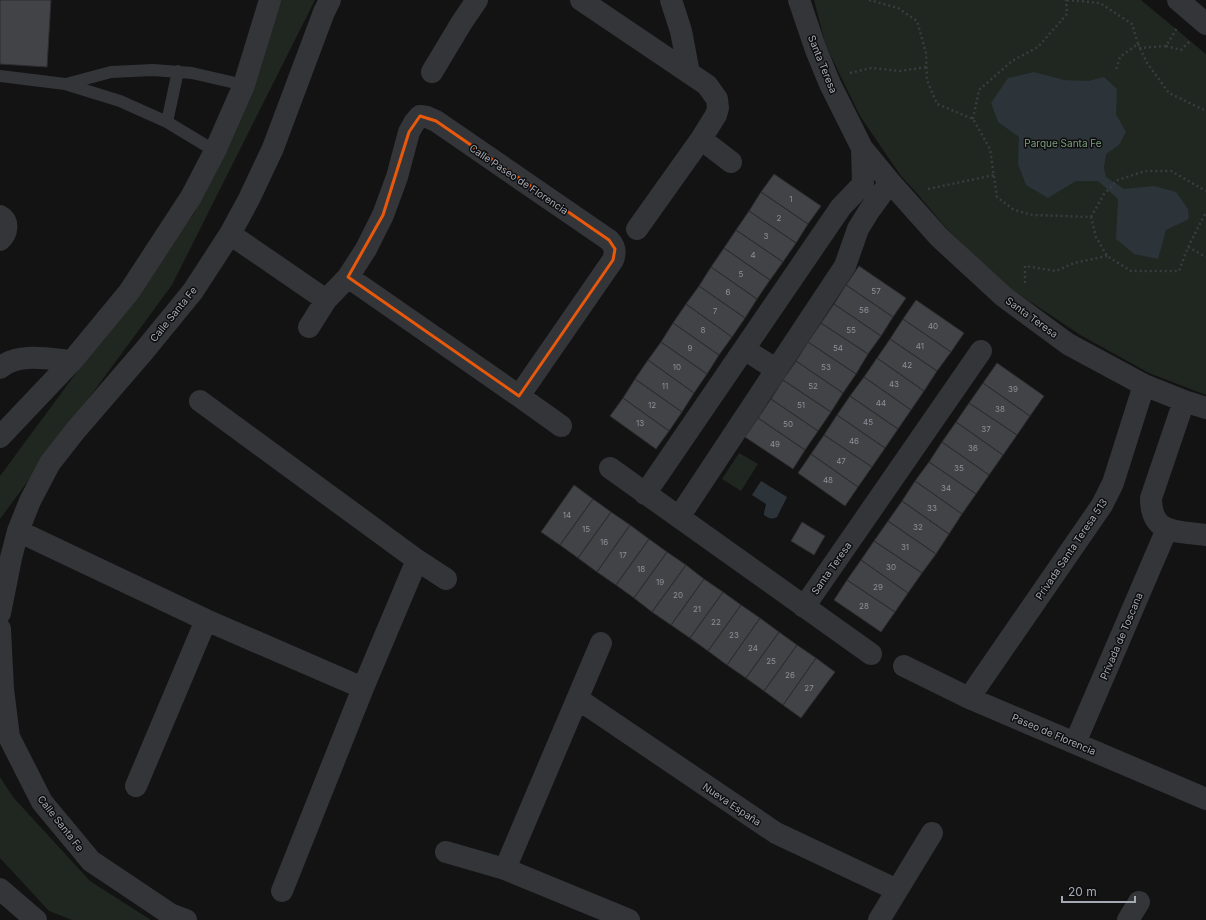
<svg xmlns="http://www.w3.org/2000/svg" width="1206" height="920" viewBox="0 0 1206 920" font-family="Inter,sans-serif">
	<rect width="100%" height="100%" fill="#131314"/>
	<path fill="#1f2720" d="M 271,0 L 315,0 L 172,285 L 0,519 L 0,476 L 195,212 Z
		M 814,0 L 1141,0 L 1206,54 L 1206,395 L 1149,373 L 1082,336 L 1008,287 L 948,230 L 914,190 L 901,176 L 860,116 L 826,46 Z
		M 739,453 L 758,464 L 741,491 L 722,479 Z
		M 0,777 L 13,797 L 90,881 L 151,920 L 72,920 L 49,911 L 0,858 Z"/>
	<path fill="#2c3339" d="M 1034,72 L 1064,80 L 1088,81 L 1104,77 L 1117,89 L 1116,114 L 1126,132 L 1119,145 L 1106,154 L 1104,168 L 1106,177 L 1124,189 L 1154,186 L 1176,192 L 1188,209 L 1189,219 L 1166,230 L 1158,259 L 1134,254 L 1116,239 L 1118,199 L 1098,181 L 1076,181 L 1048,198 L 1026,185 L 1018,164 L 1019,137 L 998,122 L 991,103 L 1008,78 Z
		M 761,481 L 787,497 L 777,517 C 772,520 768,518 764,515 L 764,513 L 766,504 L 752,495 Z"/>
	<path fill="#424347" stroke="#2d2d30" d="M 0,0 L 51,0 L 47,67 L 0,64 Z
		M 774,174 L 821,206 L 808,224 L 761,192 Z
		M 761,192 L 808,224 L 796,243 L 749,211 Z
		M 749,211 L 796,243 L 783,262 L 736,230 Z
		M 736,230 L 783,262 L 770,280 L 724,248 Z
		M 724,248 L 770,280 L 757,299 L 711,267 Z
		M 859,266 L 906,298 L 893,317 L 846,285 Z
		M 711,267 L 757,299 L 745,318 L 699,286 Z
		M 846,285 L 893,317 L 881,336 L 834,304 Z
		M 699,286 L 745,318 L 732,337 L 686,304 Z
		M 916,300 L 964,333 L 951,352 L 903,319 Z
		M 686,304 L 732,337 L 719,355 L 673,323 Z
		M 834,304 L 881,336 L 868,354 L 821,323 Z
		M 903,319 L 951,352 L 937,371 L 890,339 Z
		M 673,323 L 719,355 L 707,374 L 661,342 Z
		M 821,323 L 868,354 L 856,374 L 808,342 Z
		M 890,339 L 937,371 L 924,391 L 877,358 Z
		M 661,342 L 707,374 L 694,393 L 648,360 Z
		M 808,342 L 856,374 L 843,393 L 796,361 Z
		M 877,358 L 924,391 L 911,410 L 864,377 Z
		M 648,360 L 694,393 L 682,412 L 635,379 Z
		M 796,361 L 843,393 L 831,412 L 783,380 Z
		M 997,363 L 1044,396 L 1030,416 L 983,383 Z
		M 864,377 L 911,410 L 898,429 L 850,396 Z
		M 635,379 L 682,412 L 669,431 L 623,398 Z
		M 783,380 L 831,412 L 818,431 L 771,399 Z
		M 983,383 L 1030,416 L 1017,435 L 969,403 Z
		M 850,396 L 898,429 L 885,448 L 837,415 Z
		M 623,398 L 669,431 L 656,449 L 610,416 Z
		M 771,399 L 818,431 L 805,450 L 758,418 Z
		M 969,403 L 1017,435 L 1003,455 L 956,422 Z
		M 837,415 L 885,448 L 872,467 L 824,435 Z
		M 758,418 L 805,450 L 793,469 L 745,437 Z
		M 956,422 L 1003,455 L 989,475 L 942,442 Z
		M 824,435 L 872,467 L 858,487 L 811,454 Z
		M 942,442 L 989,475 L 976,494 L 929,462 Z
		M 811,454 L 858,487 L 845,506 L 798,473 Z
		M 929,462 L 976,494 L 962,514 L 915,481 Z
		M 915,481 L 962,514 L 949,534 L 902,501 Z
		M 574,485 L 593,499 L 560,545 L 541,532 Z
		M 593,499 L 611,512 L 578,558 L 560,545 Z
		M 902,501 L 949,534 L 936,554 L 888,521 Z
		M 611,512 L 630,525 L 597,572 L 578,558 Z
		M 888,521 L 936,554 L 922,573 L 874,541 Z
		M 802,522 L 825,536 L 814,555 L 791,541 Z
		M 630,525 L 649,539 L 616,585 L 597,572 Z
		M 649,539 L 667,552 L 634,598 L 616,585 Z
		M 874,541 L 922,573 L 908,593 L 861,560 Z
		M 667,552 L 686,565 L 652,612 L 634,598 Z
		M 861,560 L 908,593 L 895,612 L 847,580 Z
		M 686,565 L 704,579 L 671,625 L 652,612 Z
		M 704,579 L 723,592 L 690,638 L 671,625 Z
		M 847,580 L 895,612 L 881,632 L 834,600 Z
		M 723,592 L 741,605 L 708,651 L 690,638 Z
		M 741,605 L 760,618 L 727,665 L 708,651 Z
		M 760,618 L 779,632 L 746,678 L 727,665 Z
		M 779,632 L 797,645 L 764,691 L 746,678 Z
		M 797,645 L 816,658 L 783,705 L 764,691 Z
		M 816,658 L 835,672 L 801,718 L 783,705 Z"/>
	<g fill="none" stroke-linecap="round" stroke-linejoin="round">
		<path stroke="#3a3c40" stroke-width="2.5" stroke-dasharray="2 3" stroke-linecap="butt" d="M 869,0 L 898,8 L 917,21 L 926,53 L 927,80 L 937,104 L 973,119 L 990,149 L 997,197 L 1014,210 L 1033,215 L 1091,217 L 1096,237 L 1107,256 L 1131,271 L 1179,271 L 1188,247 L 1206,257
			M 1067,0 L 1100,3 L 1132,24 L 1138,44 L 1120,57 L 1116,70
			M 1138,44 L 1147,63 L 1169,93 L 1206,111
			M 1166,46 L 1181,50 L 1190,41
			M 1139,48 L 1166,46 L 1177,28
			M 850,73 L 871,68 L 900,71 L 927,67
			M 973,119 L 979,90 L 1012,61 L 1038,47 L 1067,14 L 1066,0
			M 928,189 L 994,175
			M 1091,217 L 1104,194 L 1118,180 L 1145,171 L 1171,171 L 1206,191
			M 1188,247 L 1206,212
			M 1025,283 L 1025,266 L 1056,271 L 1074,263 L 1107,256"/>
		<path stroke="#343539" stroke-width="12" d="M 0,76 L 65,84 L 120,101 L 167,122 L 215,151
			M 66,84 L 111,72 L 153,70 L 192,73 L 244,85
			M 167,122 L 178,71"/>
		<path stroke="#343539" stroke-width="22" d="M 581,0 L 707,85 L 717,99 L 718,108 L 716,115 L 701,139 L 637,229
			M 671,0 L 681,31 L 689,73
			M 799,0 L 816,50 L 830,84 L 862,148 L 890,182 L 939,237 L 1003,296 L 1068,344 L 1144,385 L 1184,401 L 1206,408
			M 1178,0 L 1206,24
			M 432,72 L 462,22 L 477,0
			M 701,139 L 731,162
			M 0,216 C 10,221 7,234 0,240
			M 230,234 L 326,300
			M 348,277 L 519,396 L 561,426
			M 309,327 L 326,300 L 348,277 L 366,249 L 383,215 L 397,177 L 409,132 L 414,123 L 420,116 L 427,117 L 436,121 L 609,240 C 615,246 616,252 613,260 L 519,396
			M 744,349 L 777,370
			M 0,368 C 17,352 50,359 72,361
			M 200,401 L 417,560 L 446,579
			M 1184,401 L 1151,498 C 1151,535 1177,531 1206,535
			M 0,437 L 72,361 L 129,292 L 191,197 L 215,151 L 244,85 L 270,0
			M 610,468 L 871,654
			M 645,494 L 841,207 L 863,184 L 862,148
			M 679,517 L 845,266 L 858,229 L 869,211 L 890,182
			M 18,531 L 206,620 L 363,688
			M 804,607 L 981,351
			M 0,613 L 11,558 L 18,531 L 30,501 L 50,463 L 75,431 L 144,351 L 193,291 L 230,234 L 249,199 L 273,148 L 324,12 L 330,0
			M 0,629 L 3,689 L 9,737 L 42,802 L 91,861 L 170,914 L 186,920
			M 904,666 L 969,698 L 1206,799
			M 969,698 L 1102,505 L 1113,483 L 1144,385
			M 578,699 L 776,833 L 897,890
			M 1075,743 L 1167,529
			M 136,786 L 206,620
			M 446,852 L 505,869 L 629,920
			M 505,869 L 601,643
			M 0,889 L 36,920
			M 282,891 L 363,688 L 417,560
			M 879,920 L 932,833
			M 1128,920 L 1139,902"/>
	</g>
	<path fill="none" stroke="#e8590c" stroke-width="3" stroke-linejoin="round" d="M 420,116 L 436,121 L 609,240 L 615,249 L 613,260 L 519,396 L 348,277 L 383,215 L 409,132 Z"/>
	<g text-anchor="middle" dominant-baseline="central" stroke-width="3" stroke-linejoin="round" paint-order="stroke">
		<g font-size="8" fill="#8c9099">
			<text x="791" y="199">1</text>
			<text x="779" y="218">2</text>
			<text x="766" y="236">3</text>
			<text x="753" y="255">4</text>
			<text x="741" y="274">5</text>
			<text x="876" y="291">57</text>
			<text x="728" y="292">6</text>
			<text x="864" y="310">56</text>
			<text x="715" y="311">7</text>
			<text x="933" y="326">40</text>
			<text x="703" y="330">8</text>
			<text x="851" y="330">55</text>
			<text x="920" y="346">41</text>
			<text x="690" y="348">9</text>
			<text x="838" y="348">54</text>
			<text x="907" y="365">42</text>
			<text x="677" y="367">10</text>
			<text x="826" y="367">53</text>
			<text x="894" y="384">43</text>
			<text x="665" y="386">11</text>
			<text x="813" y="386">52</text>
			<text x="1013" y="389">39</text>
			<text x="881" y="403">44</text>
			<text x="652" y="405">12</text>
			<text x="801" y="405">51</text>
			<text x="1000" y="409">38</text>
			<text x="868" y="422">45</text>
			<text x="640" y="423">13</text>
			<text x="788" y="424">50</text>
			<text x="986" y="429">37</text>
			<text x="854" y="441">46</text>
			<text x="775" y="444">49</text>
			<text x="973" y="448">36</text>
			<text x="841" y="461">47</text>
			<text x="959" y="468">35</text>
			<text x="828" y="480">48</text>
			<text x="946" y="488">34</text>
			<text x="932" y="508">33</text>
			<text x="567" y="515">14</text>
			<text x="918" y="527">32</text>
			<text x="586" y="529">15</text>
			<text x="604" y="542">16</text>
			<text x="905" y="547">31</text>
			<text x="623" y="555">17</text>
			<text x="891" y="567">30</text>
			<text x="641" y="569">18</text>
			<text x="660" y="582">19</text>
			<text x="878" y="587">29</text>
			<text x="678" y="595">20</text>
			<text x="864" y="606">28</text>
			<text x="697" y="609">21</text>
			<text x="716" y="622">22</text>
			<text x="734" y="635">23</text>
			<text x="753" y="648">24</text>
			<text x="771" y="661">25</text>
			<text x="790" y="675">26</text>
			<text x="809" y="688">27</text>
		</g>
		<g font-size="10" fill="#a5a9b4" stroke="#0e0e0f">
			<text transform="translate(823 64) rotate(68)">Santa Teresa</text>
			<text transform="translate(519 179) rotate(34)">Calle Paseo de Florencia</text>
			<text transform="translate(173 314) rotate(-51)">Calle Santa Fe</text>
			<text transform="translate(1032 317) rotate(36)">Santa Teresa</text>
			<text transform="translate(1071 549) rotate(-56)">Privada Santa Teresa 513</text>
			<text transform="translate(831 568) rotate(-55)">Santa Teresa</text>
			<text transform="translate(1121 636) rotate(-67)">Privada de Toscana</text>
			<text transform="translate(1054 734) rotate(23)">Paseo de Florencia</text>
			<text transform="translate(732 804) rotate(34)">Nueva España</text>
			<text transform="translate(61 823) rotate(52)">Calle Santa Fe</text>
		</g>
		<g font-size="10" fill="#7c9e7e" stroke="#0e0e0f">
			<text x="1063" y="143">Parque Santa Fe</text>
		</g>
	</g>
	<path d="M1062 896v6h73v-6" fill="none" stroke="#a5a9b4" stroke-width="2"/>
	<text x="1068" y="896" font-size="12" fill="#a5a9b4" stroke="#0e0e0f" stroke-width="3" paint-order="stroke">20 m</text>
</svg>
